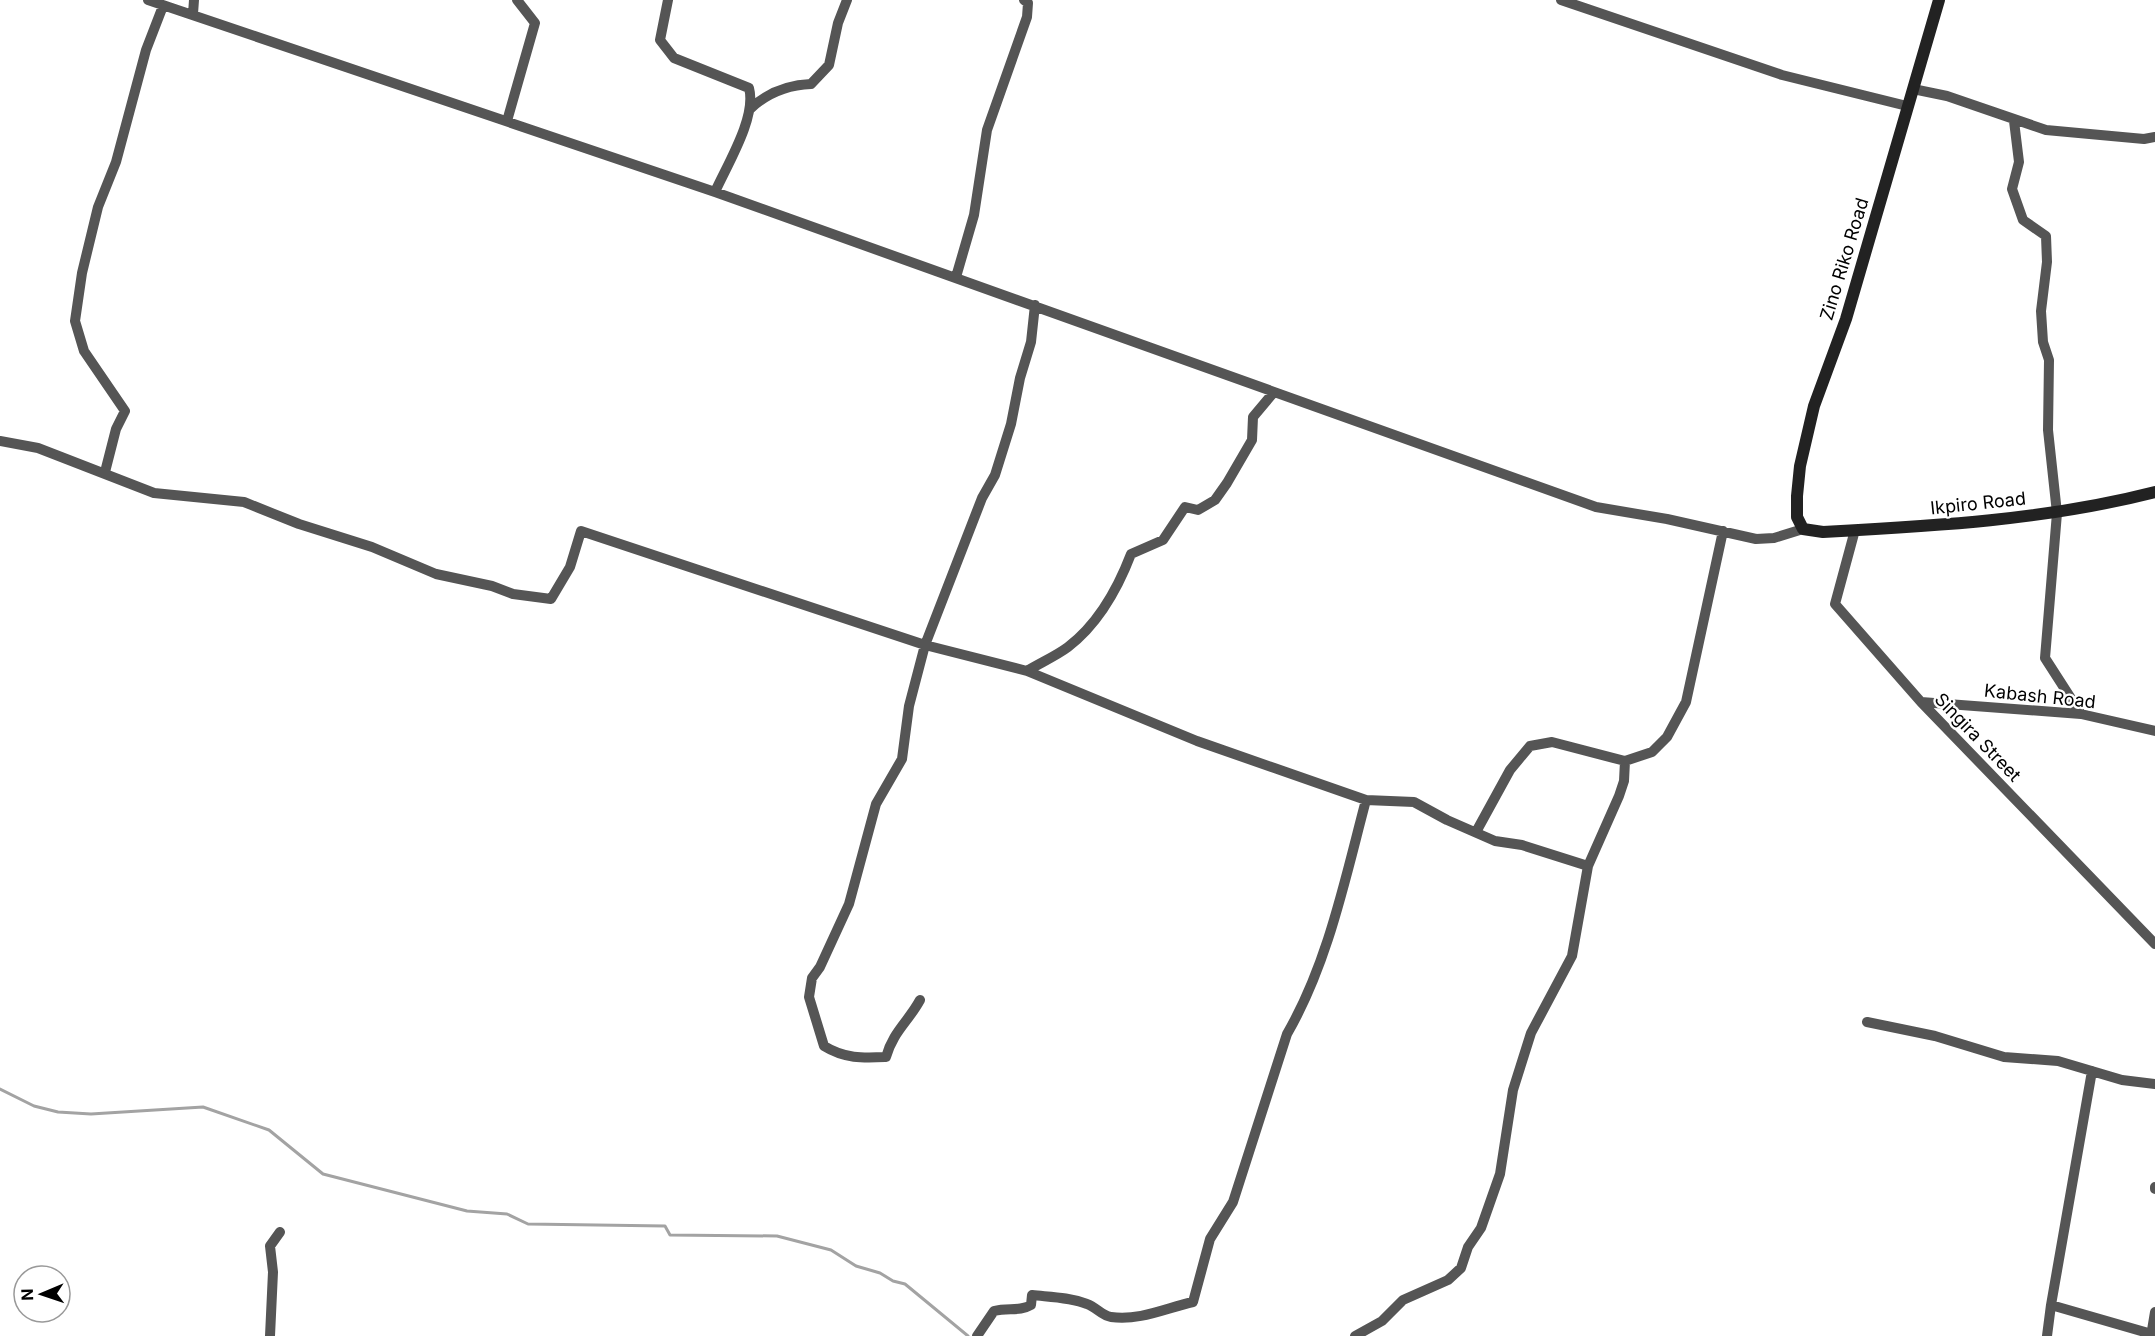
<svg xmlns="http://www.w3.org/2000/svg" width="2155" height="1336" viewBox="0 0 2155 1336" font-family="Inter,sans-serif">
	<rect width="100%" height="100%" fill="#fff"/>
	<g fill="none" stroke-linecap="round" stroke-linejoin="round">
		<path stroke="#a3a3a3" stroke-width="3" d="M 0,1089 L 34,1106 L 58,1112 L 91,1114 L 203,1107 L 269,1130 L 323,1174 L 467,1211 L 507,1214 L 528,1224 L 665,1226 L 670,1235 L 777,1236 L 831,1250 L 856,1266 L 880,1273 L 893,1281 L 905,1284 L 968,1336"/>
		<path stroke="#555" stroke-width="10" d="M 148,0 L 715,192 L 1596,507 L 1667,519 L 1756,539 L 1774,538 L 1803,529
			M 668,0 L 660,40 L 674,58 L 749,88 C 757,117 727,165 715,192
			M 1561,0 L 1782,75 L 1907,106
			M 193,14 L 194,0
			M 1913,89 L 1947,96 L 2046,130 L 2144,139 L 2155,137
			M 750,109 C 767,93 787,85 811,84 L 829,65 L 838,23 L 847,0
			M 507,121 L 535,23 L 517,0
			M 2014,121 L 2019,162 L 2012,189 L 2023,220 L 2046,236 L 2047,262 L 2041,311 L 2043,342 L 2049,360 L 2048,430 L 2057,513 L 2045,658 L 2081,714
			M 956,277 L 974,215 L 987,130 L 1027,17 L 1028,3 L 1024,0
			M 0,441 L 38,448 L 154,493 L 244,502 L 299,524 L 372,547 L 436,574 L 492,586 L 513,594 L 551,599 L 570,567 L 581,531 L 925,645 L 1027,671 L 1197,741 L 1366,800 L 1414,802 L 1447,820 L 1495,841 L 1522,845 L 1588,866
			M 105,472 L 116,429 L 125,411 L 84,351 L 75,321 L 82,273 L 98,207 L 116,162 L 146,50 L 163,6
			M 1855,530 L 1835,604 L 1921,702 L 2155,944
			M 1027,671 C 1040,663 1056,656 1068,647 C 1098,624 1118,588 1131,554 L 1163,540 L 1185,507 L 1198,510 L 1215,500 L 1227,483 L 1252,440 L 1253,417 L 1274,392
			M 1921,702 L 2081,714 L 2155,731
			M 1476,832 L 1510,770 L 1530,746 L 1552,742 L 1625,761
			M 920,1000 C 908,1022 893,1032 886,1057 C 863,1058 845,1059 824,1046 L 809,997 L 812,978 L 820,967 L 849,904 L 876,804 L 902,759 L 909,706 L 925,645 L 982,498 L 995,475 L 1011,424 L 1020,378 L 1031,342 L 1035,305
			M 1867,1022 L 1935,1036 L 2004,1057 L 2058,1061 L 2122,1080 L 2155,1084
			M 2155,1187 L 2155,1189
			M 2051,1305 L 2092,1071
			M 270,1336 L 273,1272 L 270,1246 L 280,1232
			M 977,1336 L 994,1311 C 1008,1307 1019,1312 1031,1305 L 1032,1295 C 1050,1297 1069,1297 1087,1304 C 1096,1307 1102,1316 1111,1317 C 1140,1321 1166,1308 1193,1302 L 1210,1239 L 1233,1202 L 1287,1034 C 1328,963 1345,879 1366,800
			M 1355,1336 L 1382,1321 L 1403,1300 L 1448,1280 L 1461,1268 L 1468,1247 L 1481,1228 L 1500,1174 L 1513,1090 L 1531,1033 L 1572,956 L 1588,866 L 1619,796 L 1624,781 L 1625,761 L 1652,752 L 1667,737 L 1686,702 L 1723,531
			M 2047,1336 L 2051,1305 L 2155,1335
			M 2151,1336 L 2155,1312"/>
		<path stroke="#222" stroke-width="12" d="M 1939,0 L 1846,319 L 1814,406 L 1800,466 L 1797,496 L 1797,517 L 1803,529 L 1823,532 C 1935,526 2046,520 2155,492"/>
	</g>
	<g text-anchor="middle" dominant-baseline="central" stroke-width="4.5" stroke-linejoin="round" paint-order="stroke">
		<g font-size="18" fill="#000" stroke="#fff">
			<text transform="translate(1844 259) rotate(-73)">Zino Riko Road</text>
			<text transform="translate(1978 503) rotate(-6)">Ikpiro Road</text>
			<text transform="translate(2040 696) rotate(6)">Kabash Road</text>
			<text transform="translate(1978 737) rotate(46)">Singira Street</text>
		</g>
	</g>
	<g transform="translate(42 1294) rotate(268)"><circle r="28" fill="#ffffff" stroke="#999999" stroke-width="1.5"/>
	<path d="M0-4.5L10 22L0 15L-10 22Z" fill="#000000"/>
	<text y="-9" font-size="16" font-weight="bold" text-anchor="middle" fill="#000000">N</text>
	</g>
</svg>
